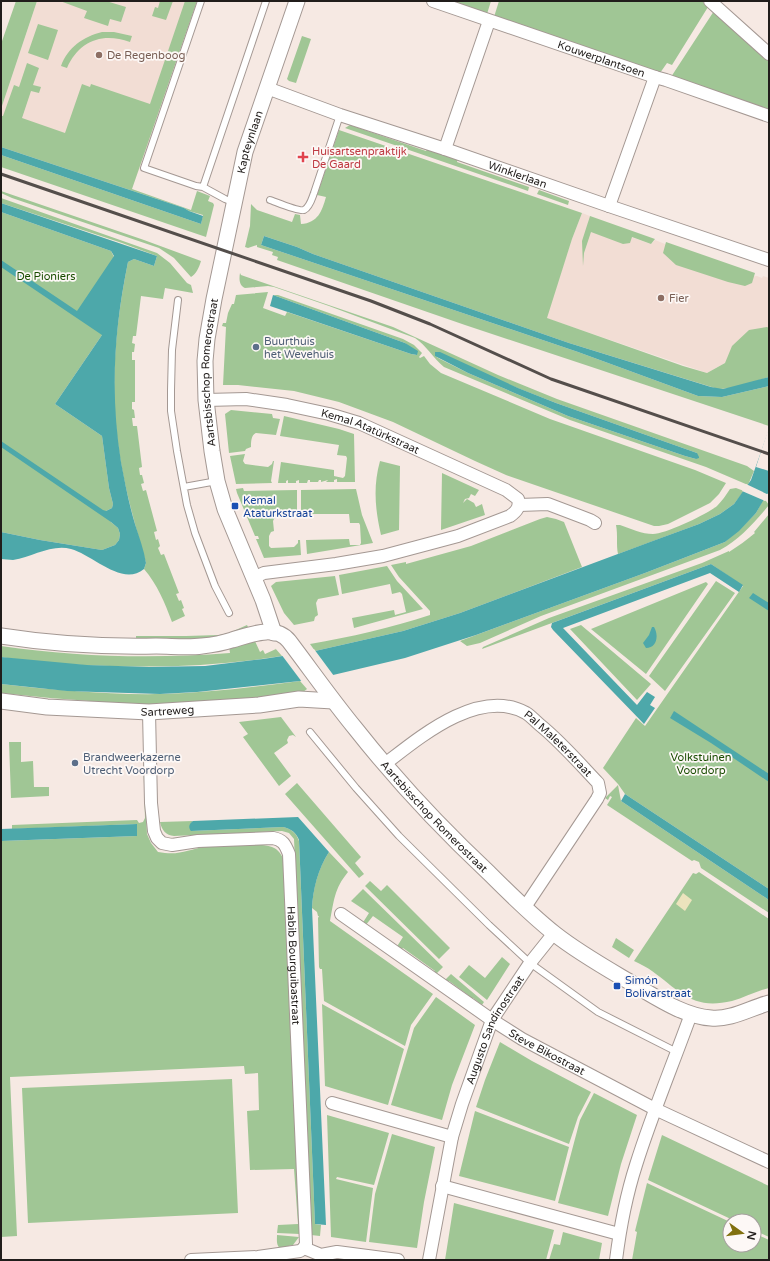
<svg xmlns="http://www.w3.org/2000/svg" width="770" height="1261" viewBox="0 0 770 1261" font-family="'Varela Round',sans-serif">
	<rect width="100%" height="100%" fill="#f6e9e3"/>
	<path fill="#f2ddd4" d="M 37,1 L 198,1 L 142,162 L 134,182 L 1,137 L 1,109 Z
		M 582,213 L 590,216 L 588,222 L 651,244 L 655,240 L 665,244 L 670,250 L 747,277 L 757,276 L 762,278 L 763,276 L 769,278 L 769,338 L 707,373 L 546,318 L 572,239 Z"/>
	<path fill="#a0c695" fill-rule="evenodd" d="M 16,1 L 37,1 L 1,109 L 1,44 Z
		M 60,1 L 106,1 L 126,7 L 121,22 L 110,19 L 108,26 L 84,18 L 87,11 Z
		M 160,1 L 173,1 L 166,20 L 152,16 L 155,7 L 158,8 Z
		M 185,1 L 197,1 L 132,189 L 191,210 L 197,191 L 210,196 L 208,201 L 213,203 L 214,205 L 206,237 L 1,167 L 1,155 L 201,224 L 203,215 L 189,211 L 184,208 L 1,147 L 1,116 L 3,116 L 14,85 L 19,87 L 27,63 L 39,68 L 33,85 L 41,87 L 39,93 L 31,91 L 22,118 L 65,133 L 82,84 L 90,87 L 91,84 L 150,104 Z
		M 449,1 L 491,1 L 487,14 Z
		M 499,1 L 702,1 L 708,7 L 672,65 L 667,63 L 660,73 L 494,17 Z
		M 714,11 L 769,61 L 769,111 L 671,77 Z
		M 38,24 L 58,30 L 48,60 L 28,53 Z
		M 102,32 L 114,32 L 132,36 L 130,42 C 102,32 79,41 67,68 L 61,66 C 68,47 83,37 102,32 Z
		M 302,36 L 311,39 L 296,83 L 289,81 L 287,79 Z
		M 350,125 L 426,151 L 428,148 L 458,158 L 457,162 L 529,187 L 528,191 L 345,128 Z
		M 339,130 L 582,213 L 572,239 L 547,318 L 683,366 L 707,373 L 725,363 L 732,346 L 749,330 L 767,327 L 769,328 L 769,377 C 753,382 735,389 718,389 L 569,343 L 313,254 L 297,247 L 264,236 L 261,245 L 578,352 L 698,396 L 722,397 L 769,386 L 769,426 L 465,325 L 277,260 L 278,257 L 272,255 L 273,252 L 257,247 L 257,245 L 248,248 L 245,247 L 250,226 L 251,204 L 257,210 L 292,222 L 295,214 L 300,215 L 301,224 C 318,223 322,211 326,197 L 317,195 Z
		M 539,190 L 569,201 L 568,205 L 537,194 Z
		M 1,191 L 144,240 L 201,261 C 199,268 196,274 191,277 L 174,258 L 159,248 L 12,198 L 1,193 Z
		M 1,198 L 157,253 L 170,263 L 187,283 L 191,285 L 193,293 L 165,288 L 163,299 L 141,296 L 136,336 L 133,336 L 132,343 L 135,344 L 134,352 L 132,352 L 132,360 L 135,360 L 135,402 L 132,402 L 132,409 L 134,410 L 135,418 L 132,418 L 133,426 L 137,426 L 142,467 L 139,468 L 140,475 L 142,475 L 144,483 L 141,484 L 143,491 L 146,490 L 157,531 L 154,532 L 156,540 L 158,539 L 160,546 L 158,548 L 161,555 L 164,554 L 179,593 L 176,594 L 179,601 L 181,600 L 184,608 L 182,609 L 185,616 L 172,622 C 165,603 157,584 144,569 L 146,563 C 133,518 120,472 116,426 C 111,371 117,316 128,262 L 134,259 L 154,266 L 157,256 L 122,243 L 1,203 Z
		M 1,212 L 111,251 L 114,257 L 102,335 L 55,404 L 102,436 L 109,488 L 113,504 L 112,508 L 106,511 L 111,522 L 118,528 L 120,534 L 119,540 L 115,545 L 102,550 L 40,540 L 1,532 Z
		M 590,216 L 655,239 L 651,244 L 632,237 L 630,243 L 623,244 L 591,232 L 584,253 L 583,266 L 582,241 Z
		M 666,242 L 755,273 L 752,283 L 745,286 L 728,282 L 676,265 L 663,253 Z
		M 240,273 L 241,275 L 393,327 L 498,375 L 557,399 L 747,466 L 754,471 L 748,485 L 706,467 L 570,420 L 444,367 C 433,358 426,345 415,338 L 329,306 L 274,287 L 268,286 L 245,288 C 239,285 239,279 240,273 ZM 435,356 L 556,403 L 697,453 L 696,459 L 685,456 L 568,416 L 468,373 L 440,359 Z
		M 268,292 L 263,308 L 285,316 L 287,312 L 290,313 L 411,354 L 417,355 L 405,343 L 273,295 L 278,295 L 403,339 L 414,345 L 422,353 L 419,357 L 420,358 L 424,356 L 430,364 L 441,373 L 550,419 L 695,470 L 726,483 L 719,494 L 710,503 L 668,524 L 659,526 L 654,526 L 506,475 L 475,461 L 393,422 L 339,402 L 294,391 L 238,385 L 223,385 L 226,327 L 222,326 L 223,323 L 226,323 L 228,313 L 232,304 L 234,304 L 236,295 Z
		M 231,410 L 272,414 L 273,418 L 280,419 L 276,435 L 256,433 C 251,435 251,442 251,447 L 246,449 L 245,451 L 229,453 L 225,414 Z
		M 284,416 L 339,429 L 354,434 L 355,482 L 337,482 L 337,479 L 334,480 L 334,482 L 326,482 L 328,480 L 321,482 L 321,480 L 319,480 L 318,482 L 310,482 L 310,480 L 308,480 L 307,483 L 299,483 L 299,480 L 296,481 L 296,483 L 288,483 L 288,480 L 286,481 L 286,483 L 278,483 L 281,462 L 334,470 L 334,476 L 343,478 L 345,476 L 347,458 L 346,456 L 337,455 L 339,445 L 280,436 Z
		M 245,454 L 243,461 L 245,464 L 268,467 L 272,464 L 273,461 L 274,461 L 271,481 L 272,483 L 236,484 L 230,456 Z
		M 380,461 L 400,466 L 399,530 L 381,535 C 375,509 373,486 380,461 Z
		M 442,473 L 479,490 L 475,496 L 471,494 L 469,498 L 465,499 L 463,503 L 467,499 L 474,503 L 476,507 L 482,504 L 485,515 L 441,530 Z
		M 243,488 L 244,491 L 297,490 L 297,515 L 278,515 L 275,517 L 273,521 L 274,531 L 271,532 L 269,536 L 269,546 L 271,548 L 294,547 L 298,543 L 298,540 L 300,540 L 301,555 L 264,558 L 256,539 L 259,539 L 258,536 L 255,536 L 237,493 L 236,489 Z
		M 736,488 L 744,491 L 734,504 L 720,514 L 699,524 L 618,554 C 616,545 618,535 616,525 L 620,525 C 631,529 642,534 653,534 C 666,534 707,514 717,506 C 722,501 726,495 730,489 Z
		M 356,489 L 362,515 L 373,543 L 307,554 L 306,540 L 349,539 L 350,545 L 360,545 L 361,543 L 360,525 L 359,523 L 350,523 L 349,514 L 301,514 L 301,490 Z
		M 763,500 L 766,501 L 769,505 C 754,523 740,539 720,550 L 541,616 L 480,643 L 467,646 L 460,641 L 645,573 L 725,542 L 748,521 L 756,513 Z
		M 769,514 L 769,889 L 625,794 L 618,784 L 603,768 L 636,718 L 645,726 L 743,586 L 711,564 L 482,649 L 483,647 L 549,618 L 702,563 L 729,551 L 729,552 C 738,546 747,540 755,533 L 754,532 Z
		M 547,517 L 556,519 L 564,522 L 582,567 L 460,613 L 403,631 L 315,651 L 310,644 C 351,637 390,628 430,615 L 430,611 L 399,577 L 391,565 L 406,562 L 406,564 L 471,546 L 540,519 Z
		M 387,566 L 397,581 L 423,609 L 354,628 L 352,618 L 394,610 L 395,615 L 406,612 L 402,594 L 400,592 L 392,594 L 390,584 L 342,594 L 339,575 Z
		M 335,576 L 339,595 L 318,599 L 316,603 L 318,615 L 315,617 L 314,621 L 294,625 L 284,613 L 271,586 L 276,582 Z
		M 716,581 L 735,593 L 665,691 L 649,676 Z
		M 706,582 L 708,584 L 646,674 L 591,629 Z
		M 247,625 L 249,629 L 229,636 L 194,641 L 136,640 L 136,636 L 186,636 L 219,635 L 229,633 Z
		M 581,625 L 651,684 L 637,700 L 570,629 Z
		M 254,639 L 260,652 L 263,650 L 265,654 L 276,649 L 275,648 L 282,656 C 225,665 168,668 110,666 C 74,665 37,663 1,657 L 1,646 C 77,657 153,659 230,653 L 229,646 Z
		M 300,681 L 307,689 L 303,692 L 255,701 L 91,707 L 90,701 L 50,698 L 1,693 L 1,684 C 54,690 108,695 162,694 C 208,693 254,687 300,681 Z
		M 281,717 L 296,737 L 293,735 L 289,736 L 287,740 L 288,743 L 274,753 L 291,776 L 279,786 L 243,737 L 248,734 L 239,722 Z
		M 9,742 L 21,742 L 21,762 L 33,761 L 34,787 L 49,787 L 49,796 L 11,798 Z
		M 143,750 L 147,834 L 151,843 L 158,852 C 179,856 187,850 207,846 C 220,844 259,842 272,847 C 278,849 281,854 284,860 L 300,1234 L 277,1233 L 278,1225 L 298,1224 L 294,1169 L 250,1170 L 247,1111 L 259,1110 L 258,1073 L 245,1074 L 244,1066 L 10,1077 L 17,1236 L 1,1237 L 1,841 L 137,836 L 136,824 L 12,829 L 12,825 L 137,820 L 139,823 L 143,822 L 145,818 Z
		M 297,783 L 361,857 L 355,863 L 364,874 L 359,878 L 285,794 Z
		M 618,785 L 621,801 L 769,900 L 769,913 L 701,868 L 699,862 L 694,860 L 692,861 L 607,805 L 612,797 L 610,796 L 608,800 L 605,798 Z
		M 193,821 L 191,823 L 191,831 L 283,827 C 291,829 296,832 299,841 L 315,1224 L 321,1225 L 320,1236 L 311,1235 L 294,839 L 289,833 L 282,831 L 174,836 C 166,835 162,831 160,822 Z
		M 329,852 L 348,872 C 334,889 334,901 330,921 L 433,994 L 411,1025 L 405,1046 L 324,1001 L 322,969 L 320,969 L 319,967 L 318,918 L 319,916 L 318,916 L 317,912 L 312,908 C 313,888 318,869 329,852 Z
		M 699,872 L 769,919 L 769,988 C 756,991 744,998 732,1001 C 692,1010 681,992 652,971 C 647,967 640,964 634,961 L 693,873 L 696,874 Z
		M 370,881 L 381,891 L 387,885 L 450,948 L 439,959 L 365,886 Z
		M 363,889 L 443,967 L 434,976 L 433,975 L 435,971 L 403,948 L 400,951 L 396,948 L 403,937 L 373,916 L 365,926 L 362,924 L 369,913 L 351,901 Z
		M 616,938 L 634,950 L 629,958 L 612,947 Z
		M 502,957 L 510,964 L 487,1000 L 459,977 L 469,965 L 485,978 Z
		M 451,974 L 484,1002 L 482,1005 L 473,998 L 470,1000 L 467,998 L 468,995 L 449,981 L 446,984 L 443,982 Z
		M 436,997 L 475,1025 L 452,1085 L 442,1120 L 391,1105 L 414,1028 Z
		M 322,1004 L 404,1049 L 388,1105 L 325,1086 Z
		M 500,1042 L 532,1061 L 591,1092 L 578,1117 L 569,1144 L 476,1107 L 485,1080 Z
		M 232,1079 L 238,1213 L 28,1223 L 22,1088 Z
		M 594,1093 L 637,1115 L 621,1164 L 608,1216 L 558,1203 L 580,1120 Z
		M 475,1111 L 569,1147 L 555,1201 L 459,1176 Z
		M 327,1115 L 389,1133 L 374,1185 L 337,1177 L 336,1179 L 373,1188 L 366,1242 L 331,1237 Z
		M 392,1134 L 435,1147 L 424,1202 L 417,1248 L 369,1242 L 375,1194 Z
		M 662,1135 L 769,1186 L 769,1237 L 754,1230 L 754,1221 L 735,1221 L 648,1180 Z
		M 647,1183 L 730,1222 L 730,1245 L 754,1245 L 754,1233 L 769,1240 L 769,1260 L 632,1260 L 637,1232 L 635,1231 Z
		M 454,1203 L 554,1230 L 546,1260 L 445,1260 Z
		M 563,1232 L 602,1243 L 599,1260 L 549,1260 L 554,1244 L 560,1245 Z
		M 277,1235 L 299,1237 L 293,1245 L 280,1248 C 276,1245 277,1240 277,1235 Z"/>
	<path fill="#ece3bd" d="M 683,893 L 692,900 L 685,911 L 676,904 Z"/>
	<path fill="#4da8aa" d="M 1,147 L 184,208 L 189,211 L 203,216 L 201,224 L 1,155 Z
		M 1,203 L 157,256 L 154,266 L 134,259 L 128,262 C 114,330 110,393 121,462 C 125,483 129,504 135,524 C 139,537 144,550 146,563 L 144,569 C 122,587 93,555 71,549 C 51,544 33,557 13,560 C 9,560 5,559 1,559 L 1,532 L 40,540 L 102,550 L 115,545 L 119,540 L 120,534 L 118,528 L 111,522 L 1,447 L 1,441 L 103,510 L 106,511 L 112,508 L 113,504 L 109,488 L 102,436 L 55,404 L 102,335 L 1,267 L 1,260 L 77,311 L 114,256 L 111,251 L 1,212 Z
		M 264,236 L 297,247 L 313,254 L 569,343 L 711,387 L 723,389 L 769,377 L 769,386 L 722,397 L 698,396 L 578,352 L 261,245 Z
		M 273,295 L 405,343 L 418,351 L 417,355 L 411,354 L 270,306 Z
		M 435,352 L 440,352 L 518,388 L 556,403 L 697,453 L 699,457 L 699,458 L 696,459 L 685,456 L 568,416 L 468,373 L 437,357 L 435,356 Z
		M 769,429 L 769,493 L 767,494 L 756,513 L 739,531 L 725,542 L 645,573 L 476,635 L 405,658 L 333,675 L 300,681 L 197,692 L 160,694 L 96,692 L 67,691 L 1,684 L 1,657 L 87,665 L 149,667 L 205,666 L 263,659 L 315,651 L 403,631 L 460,613 L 650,542 L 699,524 L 720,514 L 734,504 L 739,497 L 751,480 Z
		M 711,564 L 743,585 L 739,592 L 710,573 L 563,628 L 637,705 L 647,692 L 655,697 L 650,705 L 655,708 L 644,724 L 553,630 L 551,627 L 552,623 Z
		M 753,593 L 769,603 L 769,611 L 749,598 Z
		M 652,627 L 654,627 C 659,635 657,648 646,648 L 643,643 L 649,635 Z
		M 674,711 L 769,774 L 769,782 L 711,743 L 670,718 Z
		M 625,794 L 769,889 L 769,900 L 621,801 Z
		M 298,817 L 329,852 C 318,869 313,889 312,908 L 326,1225 L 315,1224 L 299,840 C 296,832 291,829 283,827 L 191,831 C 188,827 189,824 193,821 Z
		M 137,824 L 137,836 L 1,841 L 1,829 Z"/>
	<path fill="#f6e9e3" d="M 768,430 L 769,430 L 769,471 L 756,467 Z
		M 746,484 L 769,495 L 765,501 L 742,491 Z
		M 314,649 L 334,676 L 302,682 L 281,654 Z"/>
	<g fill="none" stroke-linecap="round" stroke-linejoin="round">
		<defs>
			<path id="service" d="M 201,1 L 144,168 L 196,186 L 203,187 L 225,199 L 235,203
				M 203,187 L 266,1
				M 270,200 C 276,202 299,212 304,210 C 310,207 312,198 314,193 L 340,115
				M 178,300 L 172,350 L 171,390 L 171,411 L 177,451 L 187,505 L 195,533 L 215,586 L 229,613
				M 184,487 L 217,481
				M 310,732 L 356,788 L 399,836 L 489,925 L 530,963 L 598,1012 L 677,1052"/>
			<g id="minor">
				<path id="s1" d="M 433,1 L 655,77 L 666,80 L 769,116"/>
				<path d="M 710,1 L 769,54"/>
				<path id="s2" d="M 267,88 L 340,115 L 445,149 L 609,206 L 769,260"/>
				<path d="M 445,149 L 489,21"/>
				<path d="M 609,206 L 655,77"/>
				<path id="s3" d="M 206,400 L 246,399 L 287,405 L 329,414 L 359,423 L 506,490 L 518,499 C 520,507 517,511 510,516 L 458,536 L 383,556 L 336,564 L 264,573 L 253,578"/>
				<path d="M 519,505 L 548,504 L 590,520 L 595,523"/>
				<path id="s4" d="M 149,712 L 151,803 L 154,831 L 157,838 L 162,843 L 172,845 L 198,841 L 273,838 C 283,840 285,844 289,854 L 305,1220 L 306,1244 L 304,1248"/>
				<path id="s5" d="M 385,764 C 420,737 479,687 526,713 C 531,716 535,721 540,725 C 561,742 579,763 598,783 L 600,793 L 597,799 L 525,907"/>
				<path id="s6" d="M 341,914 L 492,1020 L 522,1039 L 655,1109 L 769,1162"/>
				<path d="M 332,1103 L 452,1137"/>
				<path d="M 442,1186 L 619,1234"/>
				<path d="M 304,1248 L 321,1255 L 337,1252 L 398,1260"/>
				<path d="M 191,1260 L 258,1257 L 300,1251 L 304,1248"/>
				<path id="s7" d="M 429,1260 L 452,1137 L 462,1104 L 492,1020 L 530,963 L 554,933"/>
				<path d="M 616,1260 C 620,1228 626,1196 636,1165 C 652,1114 673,1064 691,1014"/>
			</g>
			<g id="tertiary">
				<path id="s8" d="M 274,633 L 263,600 L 225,509 L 217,481 L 212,451 L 206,400 L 205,361 L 207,339 L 214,299 L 245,152 L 297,1"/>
				<path id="s9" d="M 1,636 C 52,644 104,647 156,646 C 171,646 187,648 202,646 C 212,645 223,643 232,640 C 250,635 275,624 289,641 C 311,670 332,700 355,728 C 396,780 441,828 489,873 C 510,894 531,915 555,934 C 579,953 606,968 633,984 C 656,997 683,1016 711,1018 C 731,1020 750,1008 769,1003"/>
				<path id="s10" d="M 1,701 L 47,707 L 149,712 L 259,705 L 299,699 L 333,701"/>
			</g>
		</defs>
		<use href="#service" stroke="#a49893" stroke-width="8"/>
		<use href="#minor" stroke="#a49893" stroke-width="14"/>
		<use href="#tertiary" stroke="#a49893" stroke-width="17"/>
		<use href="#service" stroke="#fff" stroke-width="6"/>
		<use href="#minor" stroke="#fff" stroke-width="12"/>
		<use href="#tertiary" stroke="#fff" stroke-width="15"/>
		<path stroke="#544e4b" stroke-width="3" d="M 1,174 L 371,301 L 430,324 L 551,379 L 769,454"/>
	</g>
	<g fill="#8d6e63" stroke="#fdf8f6" stroke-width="1.5">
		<circle cx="99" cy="55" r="4"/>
		<circle cx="661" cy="298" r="4"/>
	</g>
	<path fill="#e0444e" stroke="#fdf8f6" stroke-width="1.5" d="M301 151h4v4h4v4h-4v4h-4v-4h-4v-4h4z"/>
	<g fill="#5c6f8a" stroke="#fdf8f6" stroke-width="1.5">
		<circle cx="256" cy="347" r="4"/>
		<circle cx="75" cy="763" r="4"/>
	</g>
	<g fill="#1a4fb4" stroke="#fdf8f6" stroke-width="1.5">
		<rect x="231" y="502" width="8" height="8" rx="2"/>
		<rect x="613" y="982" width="8" height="8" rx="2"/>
	</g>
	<g text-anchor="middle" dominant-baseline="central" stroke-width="3.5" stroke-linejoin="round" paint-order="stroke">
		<g font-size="11" fill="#785e54" stroke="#fdf8f6" text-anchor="start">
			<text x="107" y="55">De Regenboog</text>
			<text x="669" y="298">Fier</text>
		</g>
		<g font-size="11" fill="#211d1b" stroke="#fdf8f6">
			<text stroke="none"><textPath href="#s1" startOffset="178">Kouwerplantsoen</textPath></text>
			<text stroke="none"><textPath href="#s8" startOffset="507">Kapteynlaan</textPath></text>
			<text stroke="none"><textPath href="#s2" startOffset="265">Winklerlaan</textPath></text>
			<text stroke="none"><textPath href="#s8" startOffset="272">Aartsbisschop Romerostraat</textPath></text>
			<text stroke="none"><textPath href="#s3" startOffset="169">Kemal Atatürkstraat</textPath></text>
			<text stroke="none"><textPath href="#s10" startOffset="167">Sartreweg</textPath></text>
			<text stroke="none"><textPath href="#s5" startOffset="203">Pal Maleterstraat</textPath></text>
			<text stroke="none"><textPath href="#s9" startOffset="521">Aartsbisschop Romerostraat</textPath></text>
			<text stroke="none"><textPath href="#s4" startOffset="381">Habib Bourguibastraat</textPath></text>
			<text stroke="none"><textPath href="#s7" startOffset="241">Augusto Sandinostraat</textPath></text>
			<text stroke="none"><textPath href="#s6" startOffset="248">Steve Bikostraat</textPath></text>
		</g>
		<g font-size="11" fill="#be3a42" stroke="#fdf8f6" text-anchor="start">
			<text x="312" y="151">Huisartsenpraktijk<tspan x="312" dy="13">De Gaard</tspan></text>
		</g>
		<g font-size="11" fill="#184c00" stroke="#fdf8f6">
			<text x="46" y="276">De Pioniers</text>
			<text x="701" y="757">Volkstuinen<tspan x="701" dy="13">Voordorp</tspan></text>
		</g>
		<g font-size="11" fill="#4e5e75" stroke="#fdf8f6" text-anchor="start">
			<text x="264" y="341">Buurthuis<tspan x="264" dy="13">het Wevehuis</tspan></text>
			<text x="83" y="757">Brandweerkazerne<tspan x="83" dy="13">Utrecht Voordorp</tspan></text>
		</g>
		<g font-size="11" fill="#164399" stroke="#fdf8f6" text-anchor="start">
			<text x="243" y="500">Kemal<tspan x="243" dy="13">Ataturkstraat</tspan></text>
			<text x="625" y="980">Simón<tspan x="625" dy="13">Bolivarstraat</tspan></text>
		</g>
	</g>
	<rect width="770" height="1261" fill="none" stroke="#211d1b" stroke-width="4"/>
	<g transform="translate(742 1233) rotate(104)"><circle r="19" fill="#fdf8f6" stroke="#a5a09e"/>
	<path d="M0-3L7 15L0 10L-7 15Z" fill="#81700f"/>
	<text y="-6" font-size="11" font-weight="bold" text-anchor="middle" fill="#211d1b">N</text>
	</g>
</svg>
